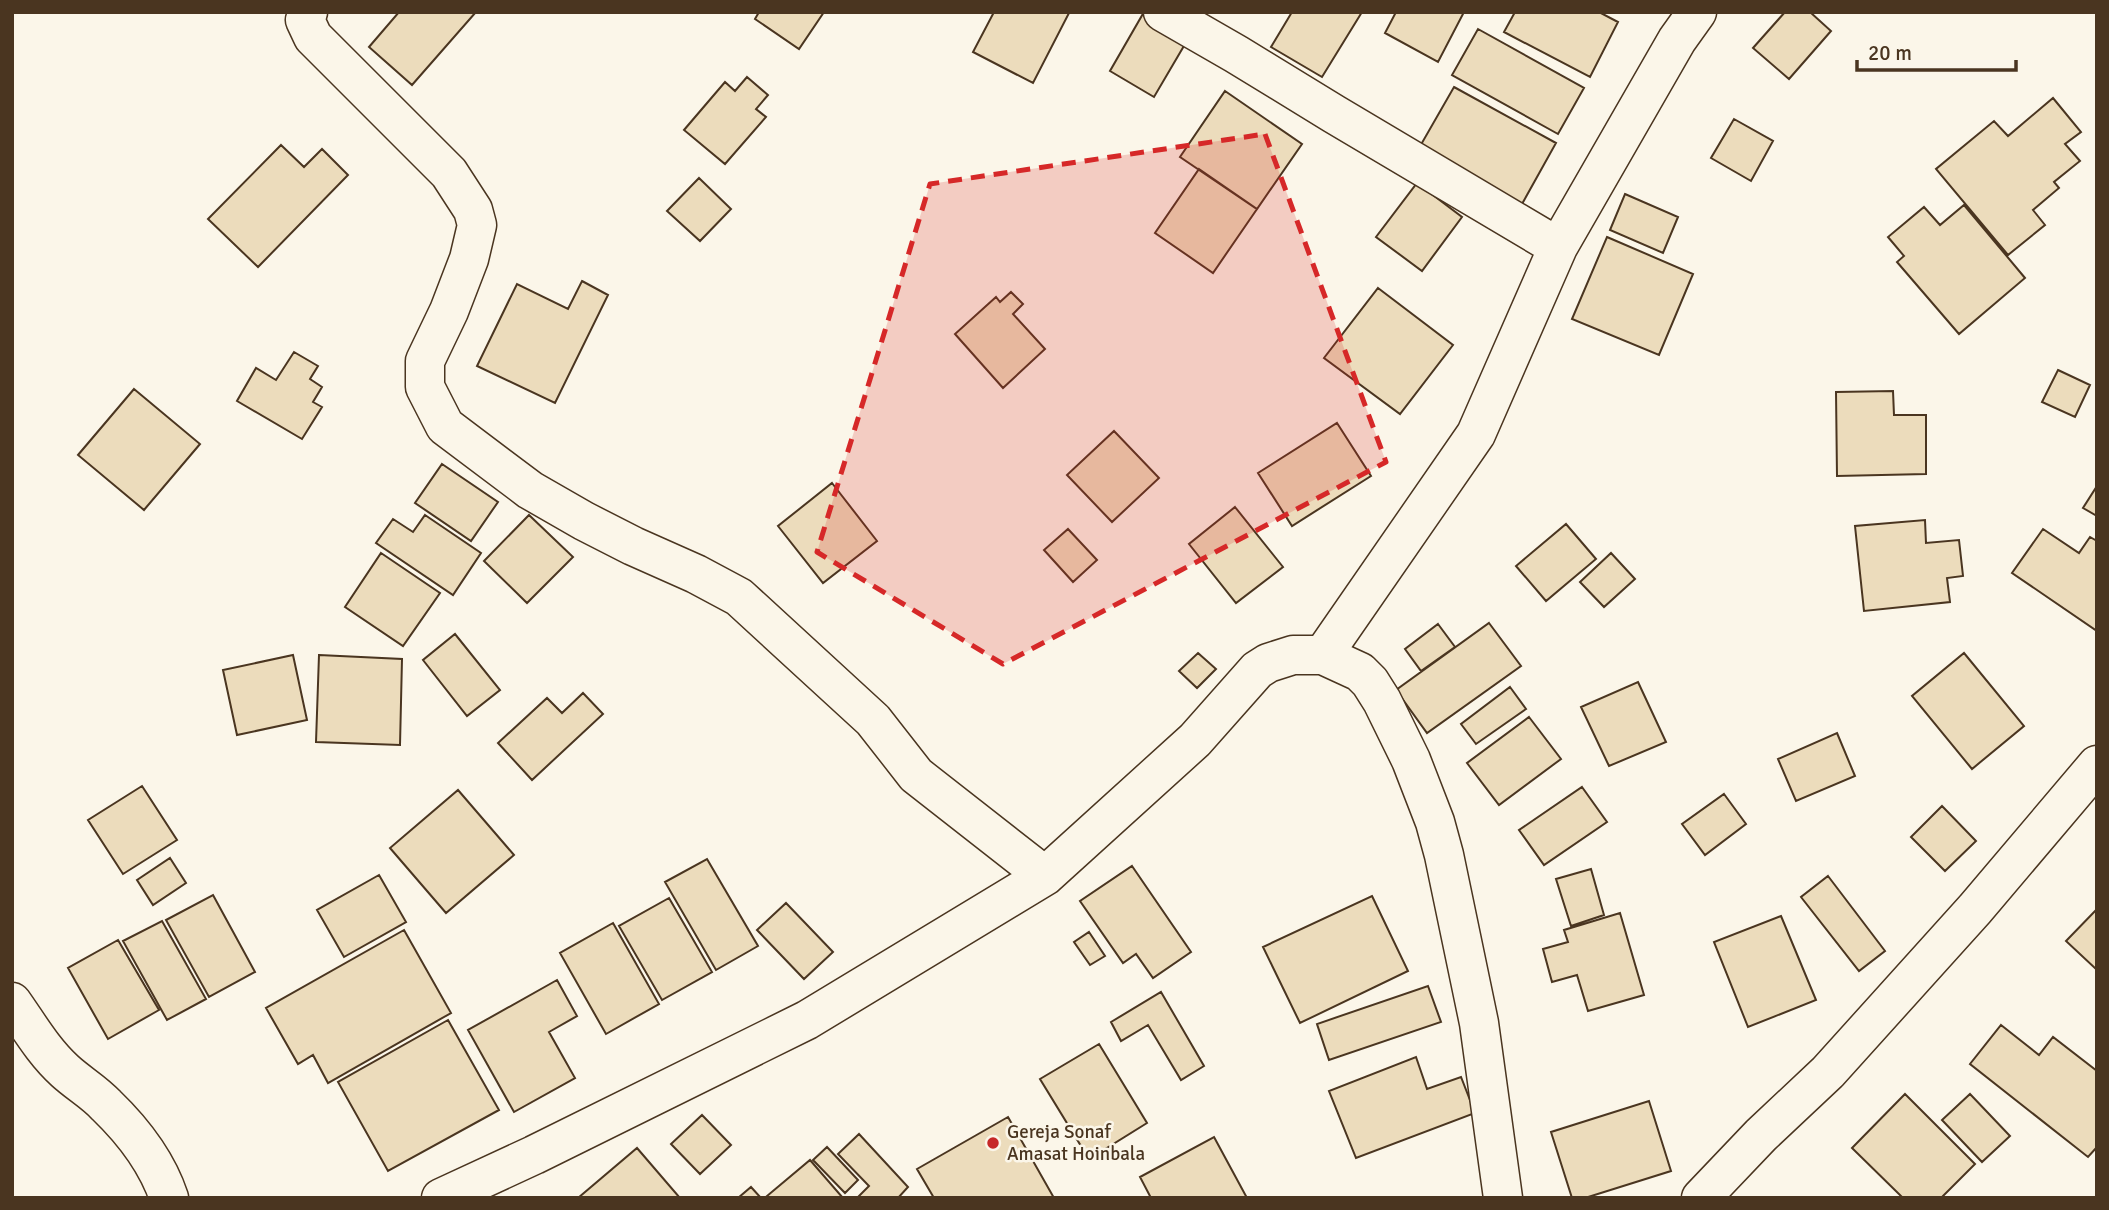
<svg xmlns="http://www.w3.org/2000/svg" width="2109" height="1210" viewBox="0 0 2109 1210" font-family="Signika,sans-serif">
	<rect width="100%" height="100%" fill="#fbf6e9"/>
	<path fill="#ecdcbc" stroke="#4a3520" stroke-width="2" d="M 399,12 L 476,12 L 412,85 L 369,47 Z
		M 759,12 L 824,12 L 799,49 L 755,19 Z
		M 994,12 L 1069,13 L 1033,83 L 973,52 Z
		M 1144,12 L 1188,39 L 1154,97 L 1110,71 Z
		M 1292,12 L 1362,12 L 1322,77 L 1271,47 Z
		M 1396,12 L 1464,12 L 1438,62 L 1385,33 Z
		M 1515,12 L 1599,12 L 1618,22 L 1590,77 L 1504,32 Z
		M 1785,12 L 1810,12 L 1831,31 L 1789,79 L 1753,48 Z
		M 1478,29 L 1584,88 L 1558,134 L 1452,75 Z
		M 747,77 L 768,95 L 756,109 L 766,117 L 725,164 L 684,130 L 725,82 L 735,91 Z
		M 1454,87 L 1556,143 L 1522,204 L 1419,148 Z
		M 1225,91 L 1302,144 L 1257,209 L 1180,157 Z
		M 2053,98 L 2081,132 L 2065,144 L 2080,161 L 2054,182 L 2059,188 L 2033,210 L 2045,225 L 2008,255 L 1936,169 L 1994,121 L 2008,136 Z
		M 1734,119 L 1773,141 L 1751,181 L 1711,158 Z
		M 281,145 L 304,167 L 322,149 L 348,175 L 258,267 L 208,219 Z
		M 1199,169 L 1257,209 L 1213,273 L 1155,233 Z
		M 699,178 L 731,209 L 700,241 L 667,211 Z
		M 1417,183 L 1462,217 L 1422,271 L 1376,237 Z
		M 1625,194 L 1678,217 L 1663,253 L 1610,230 Z
		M 1964,205 L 2025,278 L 1959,334 L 1897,262 L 1904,256 L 1888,237 L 1924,207 L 1940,225 Z
		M 1607,237 L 1693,274 L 1659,355 L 1572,319 Z
		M 582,281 L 608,295 L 555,403 L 477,366 L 517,284 L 568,309 Z
		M 1378,288 L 1453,345 L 1400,414 L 1324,358 Z
		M 1011,292 L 1023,304 L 1013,314 L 1045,349 L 1003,388 L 955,334 L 996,297 L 1000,302 Z
		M 294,352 L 318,366 L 310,379 L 322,387 L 313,402 L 322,407 L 302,439 L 237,401 L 256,368 L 276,380 Z
		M 2058,370 L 2090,385 L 2075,417 L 2042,402 Z
		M 134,389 L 200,444 L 144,510 L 78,455 Z
		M 1893,391 L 1894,415 L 1926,415 L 1926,474 L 1837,476 L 1836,392 Z
		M 1337,423 L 1371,476 L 1292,526 L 1258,473 Z
		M 1114,431 L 1159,478 L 1112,522 L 1067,475 Z
		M 442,464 L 498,502 L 471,541 L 415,503 Z
		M 832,483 L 877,541 L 823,583 L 778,526 Z
		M 2097,486 L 2097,516 L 2083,508 Z
		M 1235,507 L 1283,567 L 1236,603 L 1189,544 Z
		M 425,515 L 481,553 L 453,595 L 376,543 L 393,519 L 413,532 Z
		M 529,515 L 573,557 L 527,603 L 484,561 Z
		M 1925,520 L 1926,543 L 1959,540 L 1963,576 L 1947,578 L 1950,602 L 1864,611 L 1855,526 Z
		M 1566,524 L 1596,559 L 1546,601 L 1516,566 Z
		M 1068,529 L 1097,560 L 1073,582 L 1044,550 Z
		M 2043,529 L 2079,553 L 2090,537 L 2097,541 L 2097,631 L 2012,573 Z
		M 381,553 L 440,593 L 403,646 L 345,607 Z
		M 1611,553 L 1635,579 L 1604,607 L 1580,582 Z
		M 1489,623 L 1521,666 L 1427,733 L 1396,690 Z
		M 1438,624 L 1455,647 L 1421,671 L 1405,649 Z
		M 455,634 L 500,690 L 467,716 L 423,660 Z
		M 1198,653 L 1216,669 L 1197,688 L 1179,671 Z
		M 1964,653 L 2024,726 L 1972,769 L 1912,696 Z
		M 293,655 L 307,720 L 237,735 L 223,670 Z
		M 319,655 L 402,659 L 400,745 L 316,742 Z
		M 1638,682 L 1666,742 L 1609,766 L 1581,707 Z
		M 1510,687 L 1526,709 L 1476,744 L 1461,724 Z
		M 583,693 L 603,714 L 532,780 L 498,743 L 547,698 L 562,713 Z
		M 1529,717 L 1561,759 L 1499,805 L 1467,763 Z
		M 1837,733 L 1855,776 L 1796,801 L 1778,759 Z
		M 142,786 L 177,840 L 123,874 L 88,820 Z
		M 1582,787 L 1607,822 L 1544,865 L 1519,830 Z
		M 458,790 L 514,855 L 446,913 L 390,848 Z
		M 1724,794 L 1746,824 L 1705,855 L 1682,824 Z
		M 1942,806 L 1976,841 L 1945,871 L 1911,837 Z
		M 170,858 L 186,883 L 153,905 L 137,880 Z
		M 707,859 L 758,946 L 716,970 L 665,882 Z
		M 1132,866 L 1191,952 L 1153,978 L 1136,954 L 1123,963 L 1080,901 Z
		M 1591,869 L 1604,915 L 1571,926 L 1556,879 Z
		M 379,875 L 406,922 L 344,957 L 317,910 Z
		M 1828,876 L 1885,951 L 1859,971 L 1801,897 Z
		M 213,895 L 255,972 L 209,997 L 166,920 Z
		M 1372,896 L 1408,971 L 1300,1023 L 1263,947 Z
		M 669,898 L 712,972 L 662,1000 L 619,926 Z
		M 786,903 L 833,952 L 804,979 L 757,930 Z
		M 2097,909 L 2097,970 L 2066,941 Z
		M 1620,913 L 1644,995 L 1588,1011 L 1577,975 L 1552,982 L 1543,949 L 1568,942 L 1564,930 Z
		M 1781,916 L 1816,1000 L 1748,1027 L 1714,942 Z
		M 162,921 L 206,999 L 167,1020 L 123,941 Z
		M 613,923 L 659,1004 L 606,1034 L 560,953 Z
		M 404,930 L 451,1013 L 328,1083 L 313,1055 L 298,1064 L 266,1008 Z
		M 1089,932 L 1105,956 L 1090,965 L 1074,942 Z
		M 118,940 L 159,1010 L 108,1039 L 68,968 Z
		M 557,980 L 577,1016 L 549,1032 L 575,1078 L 514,1112 L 468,1030 Z
		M 1428,986 L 1441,1022 L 1329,1060 L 1317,1024 Z
		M 1161,992 L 1204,1066 L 1181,1080 L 1148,1025 L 1121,1041 L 1111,1022 Z
		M 448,1020 L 499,1110 L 388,1171 L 338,1082 Z
		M 2001,1025 L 2039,1055 L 2053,1037 L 2097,1071 L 2097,1147 L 2088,1157 L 1970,1064 Z
		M 1099,1044 L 1147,1123 L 1089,1159 L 1040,1079 Z
		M 1416,1057 L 1427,1089 L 1461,1077 L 1475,1113 L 1356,1158 L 1329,1091 Z
		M 1905,1094 L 1975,1164 L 1941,1198 L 1903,1198 L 1852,1148 Z
		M 1970,1094 L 2010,1136 L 1982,1162 L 1942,1120 Z
		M 1649,1101 L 1671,1171 L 1585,1198 L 1572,1198 L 1551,1132 Z
		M 702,1115 L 731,1145 L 700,1174 L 671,1144 Z
		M 1008,1117 L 1054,1198 L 934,1198 L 917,1169 Z
		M 859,1134 L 908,1187 L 898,1198 L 857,1198 L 869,1186 L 838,1154 Z
		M 1214,1137 L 1247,1198 L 1151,1198 L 1140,1177 Z
		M 827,1147 L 858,1180 L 845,1193 L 813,1160 Z
		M 637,1148 L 680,1198 L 578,1198 Z
		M 810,1160 L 843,1198 L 769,1198 L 767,1196 Z
		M 751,1187 L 761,1198 L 738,1198 Z"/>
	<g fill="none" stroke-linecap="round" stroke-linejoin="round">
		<defs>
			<path id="street" d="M 308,12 L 305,20 L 313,37 L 449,173 L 473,210 L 477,225 L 469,259 L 449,311 L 425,361 L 425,387 L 445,426 L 530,490 L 584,521 L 633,546 L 696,574 L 739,597 L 873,720 L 916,775 L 1045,876
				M 1163,12 L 1236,54 L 1334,114 L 1558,247
				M 1323,655 L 1476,434 L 1558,247 L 1677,40 L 1697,12
				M 12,1002 C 29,1026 43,1051 65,1071 C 78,1083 94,1092 106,1105 C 133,1131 157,1162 169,1198
				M 441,1198 L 534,1155 L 807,1020 L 1045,876 L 1195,740 L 1257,670 L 1268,663 L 1293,655 L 1323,655 L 1360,672 L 1370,682 L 1382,701 L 1411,760 L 1435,822 L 1444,855 L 1479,1023 L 1503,1198"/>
			<path id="secondary" d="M 1701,1198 L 1761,1135 L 1828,1072 L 1975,909 L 2097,765"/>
		</defs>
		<use href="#street" stroke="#4a3520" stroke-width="41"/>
		<use href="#secondary" stroke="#4a3520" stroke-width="41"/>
		<use href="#street" stroke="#fbf6e9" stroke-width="38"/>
		<use href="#secondary" stroke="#fbf6e9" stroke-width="38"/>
	</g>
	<path fill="#d62828" fill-opacity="0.2" stroke="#d62828" stroke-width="5" stroke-dasharray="14 9" stroke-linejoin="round" d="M 1265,134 L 1386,462 L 1003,664 L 817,552 L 930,184 Z"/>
	<circle fill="#c62828" stroke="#fbf6e9" stroke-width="2.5" cx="993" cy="1143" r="7"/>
	<g text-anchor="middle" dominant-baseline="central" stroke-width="5" stroke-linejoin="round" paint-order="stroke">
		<g font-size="19" fill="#4a3520" stroke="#fbf6e9" text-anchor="start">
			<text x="1007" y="1132">Gereja Sonaf<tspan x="1007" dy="22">Amasat Hoinbala</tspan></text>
		</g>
	</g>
	<rect width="2109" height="1210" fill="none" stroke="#4a3520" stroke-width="28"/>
	<path d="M1857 60v10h159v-10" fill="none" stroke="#4a3520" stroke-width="3.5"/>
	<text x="1868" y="60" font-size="21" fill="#4a3520" stroke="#fbf6e9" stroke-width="5" paint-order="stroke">20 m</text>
</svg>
